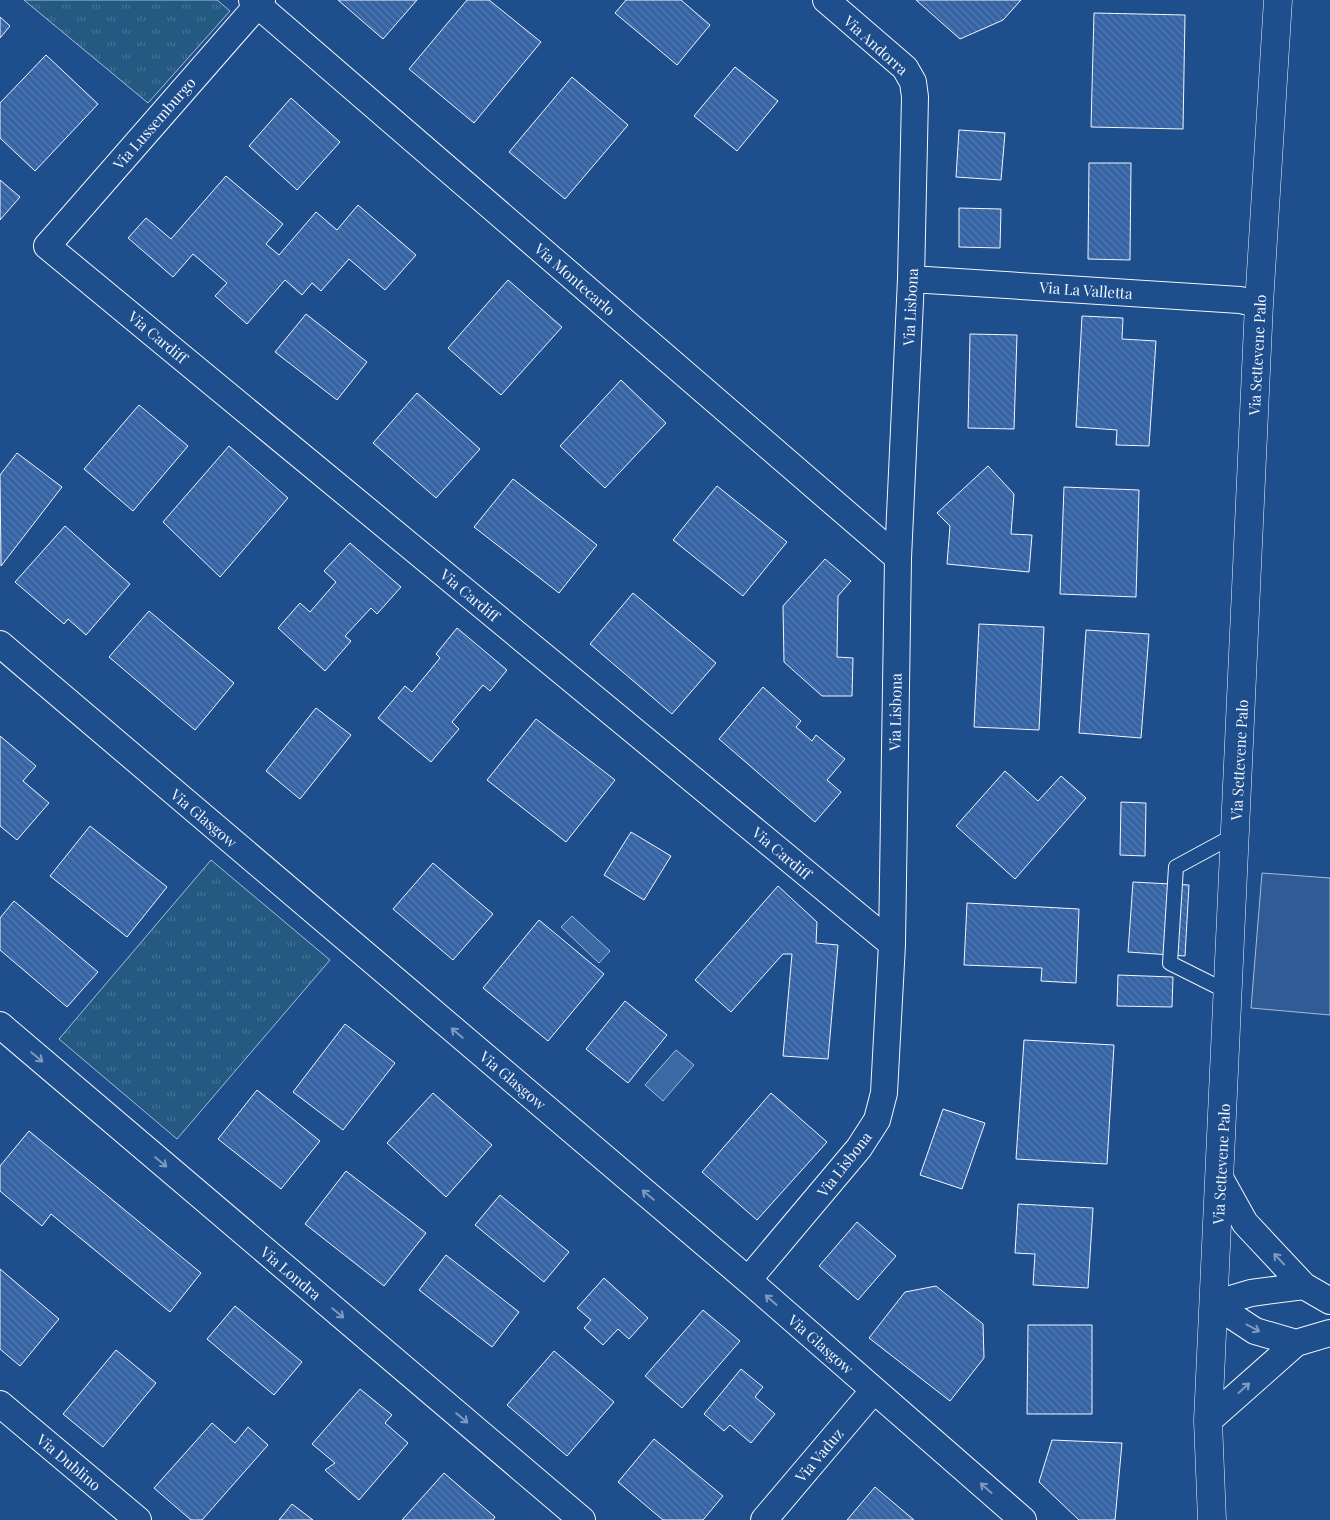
<svg xmlns="http://www.w3.org/2000/svg" width="1330" height="1520" viewBox="0 0 1330 1520" font-family="'Playfair Display',serif">
	<defs>
		<pattern id="grass-tufts" width="24" height="20" patternUnits="userSpaceOnUse" patternTransform="scale(1.25)"><rect width="24" height="20" fill="#245a82"/><path d="M3 7l-1-3M5 7V3M7 7l1-3M15 17l-1-3M17 17v-4M19 17l1-3" fill="none" stroke="#447295"/></pattern>
		<pattern id="building-back-hatch" width="6" height="6" patternUnits="userSpaceOnUse" patternTransform="scale(1.25)"><rect width="6" height="6" fill="#3563a3"/><path d="M-1 5l2 2M0 0l6 6M5-1l2 2" fill="none" stroke="#537ab1"/></pattern>
	</defs>
	<rect width="100%" height="100%" fill="#1f4e8c"/>
	<path fill="url(#grass-tufts)" stroke="#a8bbd7" d="M 24,0 L 217,0 L 230,11 L 148,103 Z
		M 211,860 L 330,960 L 177,1139 L 59,1039 Z"/>
	<path fill="#305b95" stroke="#a8bbd7" d="M 1262,873 L 1330,878 L 1330,1015 L 1251,1008 Z"/>
	<path fill="#3b69a3" stroke="#a8bbd7" d="M 572,916 L 610,951 L 599,963 L 561,927 Z
		M 676,1050 L 694,1065 L 663,1101 L 645,1085 Z"/>
	<path fill="url(#building-back-hatch)" stroke="#f2f6ff" d="M 338,0 L 417,0 L 383,39 Z
		M 467,0 L 489,0 L 541,42 L 474,123 L 409,69 Z
		M 626,0 L 681,0 L 710,25 L 677,65 L 615,13 Z
		M 916,0 L 1021,0 L 1003,20 L 960,39 Z
		M 1094,13 L 1185,15 L 1183,129 L 1091,127 Z
		M 0,17 L 10,26 L 0,38 Z
		M 46,55 L 98,104 L 35,171 L 0,138 L 0,103 Z
		M 735,67 L 778,101 L 737,151 L 694,116 Z
		M 572,77 L 628,125 L 565,199 L 509,152 Z
		M 291,98 L 340,142 L 297,190 L 249,146 Z
		M 959,130 L 1005,133 L 1001,180 L 956,177 Z
		M 1089,163 L 1131,163 L 1130,260 L 1088,259 Z
		M 226,176 L 283,224 L 266,244 L 279,255 L 316,212 L 337,230 L 358,205 L 416,255 L 385,290 L 349,259 L 321,291 L 312,283 L 302,295 L 285,280 L 247,324 L 215,296 L 227,283 L 193,254 L 173,277 L 128,238 L 146,218 L 171,239 Z
		M 0,180 L 20,197 L 0,220 Z
		M 959,208 L 1001,209 L 1000,248 L 959,247 Z
		M 508,280 L 562,327 L 501,395 L 448,348 Z
		M 306,314 L 367,362 L 337,400 L 275,352 Z
		M 1082,316 L 1123,318 L 1122,339 L 1156,341 L 1149,446 L 1116,445 L 1117,430 L 1076,427 Z
		M 970,334 L 1017,335 L 1014,429 L 968,428 Z
		M 621,380 L 666,423 L 605,488 L 560,446 Z
		M 417,393 L 480,449 L 436,498 L 373,443 Z
		M 139,405 L 188,446 L 133,511 L 84,469 Z
		M 229,446 L 288,498 L 220,577 L 163,522 Z
		M 17,453 L 62,487 L 1,566 L 0,475 Z
		M 988,466 L 1014,494 L 1011,534 L 1032,535 L 1029,572 L 947,564 L 950,526 L 937,513 Z
		M 513,479 L 597,545 L 559,593 L 474,527 Z
		M 717,486 L 787,542 L 743,596 L 673,540 Z
		M 1064,487 L 1139,490 L 1136,597 L 1060,594 Z
		M 65,526 L 130,584 L 86,635 L 68,619 L 64,624 L 15,582 Z
		M 350,543 L 401,587 L 377,614 L 371,608 L 345,636 L 351,641 L 325,671 L 278,628 L 300,603 L 310,612 L 336,582 L 324,571 Z
		M 825,559 L 851,581 L 838,596 L 837,657 L 853,658 L 852,696 L 822,696 L 784,662 L 783,606 Z
		M 633,593 L 716,663 L 672,714 L 590,644 Z
		M 149,611 L 234,683 L 195,730 L 109,657 Z
		M 979,624 L 1044,627 L 1039,730 L 974,727 Z
		M 457,628 L 507,670 L 490,691 L 483,685 L 452,722 L 459,729 L 431,762 L 378,718 L 405,686 L 412,692 L 440,658 L 436,654 Z
		M 1086,630 L 1149,634 L 1141,738 L 1079,733 Z
		M 763,687 L 801,721 L 796,727 L 812,741 L 816,735 L 845,759 L 827,780 L 841,792 L 815,822 L 719,739 Z
		M 316,708 L 351,735 L 300,799 L 266,771 Z
		M 536,719 L 615,780 L 566,842 L 487,780 Z
		M 0,736 L 36,766 L 23,781 L 49,803 L 17,840 L 0,826 Z
		M 1005,771 L 1038,801 L 1061,776 L 1086,798 L 1015,879 L 956,826 Z
		M 1121,802 L 1146,803 L 1145,856 L 1120,855 Z
		M 90,826 L 167,887 L 127,937 L 50,876 Z
		M 631,832 L 671,856 L 644,900 L 604,875 Z
		M 433,863 L 493,914 L 453,960 L 393,909 Z
		M 1133,882 L 1189,885 L 1185,956 L 1128,952 Z
		M 778,886 L 817,922 L 816,943 L 838,945 L 828,1059 L 783,1056 L 792,954 L 783,954 L 731,1012 L 695,980 Z
		M 14,901 L 98,972 L 67,1007 L 0,950 L 0,918 Z
		M 967,903 L 1079,909 L 1076,983 L 1041,981 L 1042,968 L 964,965 Z
		M 539,920 L 604,974 L 548,1041 L 483,988 Z
		M 1118,975 L 1173,977 L 1172,1007 L 1117,1006 Z
		M 625,1001 L 667,1035 L 628,1083 L 586,1049 Z
		M 345,1024 L 395,1063 L 343,1130 L 293,1092 Z
		M 1024,1040 L 1114,1045 L 1107,1164 L 1016,1159 Z
		M 257,1090 L 320,1141 L 281,1189 L 218,1139 Z
		M 433,1093 L 492,1145 L 446,1197 L 387,1143 Z
		M 771,1093 L 827,1142 L 757,1220 L 702,1172 Z
		M 943,1109 L 985,1123 L 962,1189 L 920,1175 Z
		M 29,1131 L 201,1273 L 170,1312 L 51,1214 L 42,1226 L 0,1191 L 0,1166 Z
		M 346,1171 L 426,1233 L 384,1286 L 305,1224 Z
		M 500,1195 L 569,1252 L 544,1282 L 475,1225 Z
		M 1018,1204 L 1093,1208 L 1088,1288 L 1033,1285 L 1035,1254 L 1015,1253 Z
		M 857,1222 L 896,1256 L 858,1300 L 819,1266 Z
		M 446,1255 L 519,1312 L 492,1347 L 419,1290 Z
		M 0,1269 L 59,1319 L 20,1366 L 0,1349 Z
		M 604,1278 L 648,1318 L 629,1339 L 618,1329 L 603,1345 L 584,1328 L 591,1320 L 577,1308 Z
		M 936,1286 L 983,1324 L 984,1358 L 950,1401 L 869,1338 L 905,1292 Z
		M 235,1306 L 302,1362 L 274,1395 L 207,1339 Z
		M 703,1310 L 740,1341 L 682,1408 L 645,1376 Z
		M 1028,1325 L 1092,1325 L 1092,1414 L 1027,1414 Z
		M 116,1350 L 156,1383 L 103,1447 L 63,1414 Z
		M 554,1351 L 614,1402 L 567,1456 L 507,1405 Z
		M 741,1369 L 763,1387 L 755,1397 L 775,1414 L 751,1443 L 730,1425 L 724,1431 L 704,1414 Z
		M 360,1389 L 392,1415 L 385,1423 L 408,1443 L 359,1500 L 325,1470 L 335,1463 L 312,1444 Z
		M 212,1423 L 235,1443 L 248,1427 L 268,1445 L 202,1520 L 191,1520 L 154,1488 Z
		M 654,1439 L 723,1496 L 703,1520 L 663,1520 L 618,1482 Z
		M 1052,1440 L 1122,1443 L 1115,1520 L 1079,1520 L 1039,1482 Z
		M 444,1473 L 495,1517 L 493,1520 L 402,1520 Z
		M 875,1487 L 914,1520 L 847,1520 Z
		M 292,1504 L 313,1520 L 279,1520 Z"/>
	<g fill="none" stroke-linecap="round" stroke-linejoin="round">
		<defs>
			<path id="lane" d="M 1228,992 L 1170,963 L 1176,867 L 1235,835"/>
			<path id="street" d="M 252,0 L 898,558
				M 262,0 L 47,246 L 892,944
				M 911,279 L 1240,300 L 1259,304
				M 0,644 L 748,1280 L 1023,1520
				M 0,1025 L 582,1520
				M 1220,1178 L 1245,1223 L 1304,1286 L 1330,1301
				M 748,1280 L 859,1148 L 877,1120 L 884,1093 L 892,944 L 898,558 L 911,279 L 915,97 L 913,82 L 905,68 L 826,0
				M 1214,1304 L 1255,1331 L 1296,1343
				M 1214,1304 L 1251,1293 L 1304,1286
				M 0,1404 L 138,1520
				M 1208,1421 L 1296,1343 L 1330,1333
				M 764,1520 L 874,1390"/>
			<path id="secondary" d="M 1212,1520 L 1208,1421 L 1259,304 L 1278,0"/>
		</defs>
		<use href="#lane" stroke="#f2f6ff" stroke-width="16"/>
		<use href="#street" stroke="#f2f6ff" stroke-width="28"/>
		<use href="#secondary" stroke="#f2f6ff" stroke-width="29"/>
		<use href="#lane" stroke="#1f4e8c" stroke-width="14"/>
		<use href="#street" stroke="#1f4e8c" stroke-width="26"/>
		<use href="#secondary" stroke="#1f4e8c" stroke-width="28"/>
	</g>
	<defs><path id="oneway-shaft" d="M-6 0H5M1.5-3L5.5 0L1.5 3" fill="none" stroke-width="1.6" stroke-linecap="round" stroke-linejoin="round" transform="scale(1.25)"/></defs>
	<g stroke="#7e9ac0">
		<use href="#oneway-shaft" transform="translate(457 1033) rotate(-140)"/>
		<use href="#oneway-shaft" transform="translate(37 1057) rotate(40)"/>
		<use href="#oneway-shaft" transform="translate(161 1162) rotate(40)"/>
		<use href="#oneway-shaft" transform="translate(648 1195) rotate(-140)"/>
		<use href="#oneway-shaft" transform="translate(1279 1259) rotate(-133)"/>
		<use href="#oneway-shaft" transform="translate(771 1300) rotate(-139)"/>
		<use href="#oneway-shaft" transform="translate(338 1313) rotate(40)"/>
		<use href="#oneway-shaft" transform="translate(1253 1328) rotate(28)"/>
		<use href="#oneway-shaft" transform="translate(1244 1388) rotate(-42)"/>
		<use href="#oneway-shaft" transform="translate(462 1418) rotate(40)"/>
		<use href="#oneway-shaft" transform="translate(986 1488) rotate(-139)"/>
	</g>
	<g text-anchor="middle" dominant-baseline="central" stroke-width="4" stroke-linejoin="round" paint-order="stroke">
		<g font-size="15" fill="#f2f6ff" stroke="#1f4e8c">
			<text transform="translate(876 45) rotate(42)">Via Andorra</text>
			<text transform="translate(154 123) rotate(-49)">Via Lussemburgo</text>
			<text transform="translate(575 279) rotate(41)">Via Montecarlo</text>
			<text transform="translate(1086 290) rotate(4)">Via La Valletta</text>
			<text transform="translate(910 307) rotate(-87)">Via Lisbona</text>
			<text transform="translate(158 337) rotate(40)">Via Cardiff</text>
			<text transform="translate(1257 355) rotate(-87)">Via Settevene Palo</text>
			<text transform="translate(470 595) rotate(40)">Via Cardiff</text>
			<text transform="translate(895 712) rotate(-89)">Via Lisbona</text>
			<text transform="translate(1239 760) rotate(-87)">Via Settevene Palo</text>
			<text transform="translate(204 818) rotate(40)">Via Glasgow</text>
			<text transform="translate(782 853) rotate(40)">Via Cardiff</text>
			<text transform="translate(513 1080) rotate(40)">Via Glasgow</text>
			<text transform="translate(844 1164) rotate(-52)">Via Lisbona</text>
			<text transform="translate(1221 1164) rotate(-87)">Via Settevene Palo</text>
			<text transform="translate(291 1273) rotate(40)">Via Londra</text>
			<text transform="translate(821 1344) rotate(41)">Via Glasgow</text>
			<text transform="translate(819 1455) rotate(-50)">Via Vaduz</text>
			<text transform="translate(69 1462) rotate(40)">Via Dublino</text>
		</g>
	</g>
</svg>
